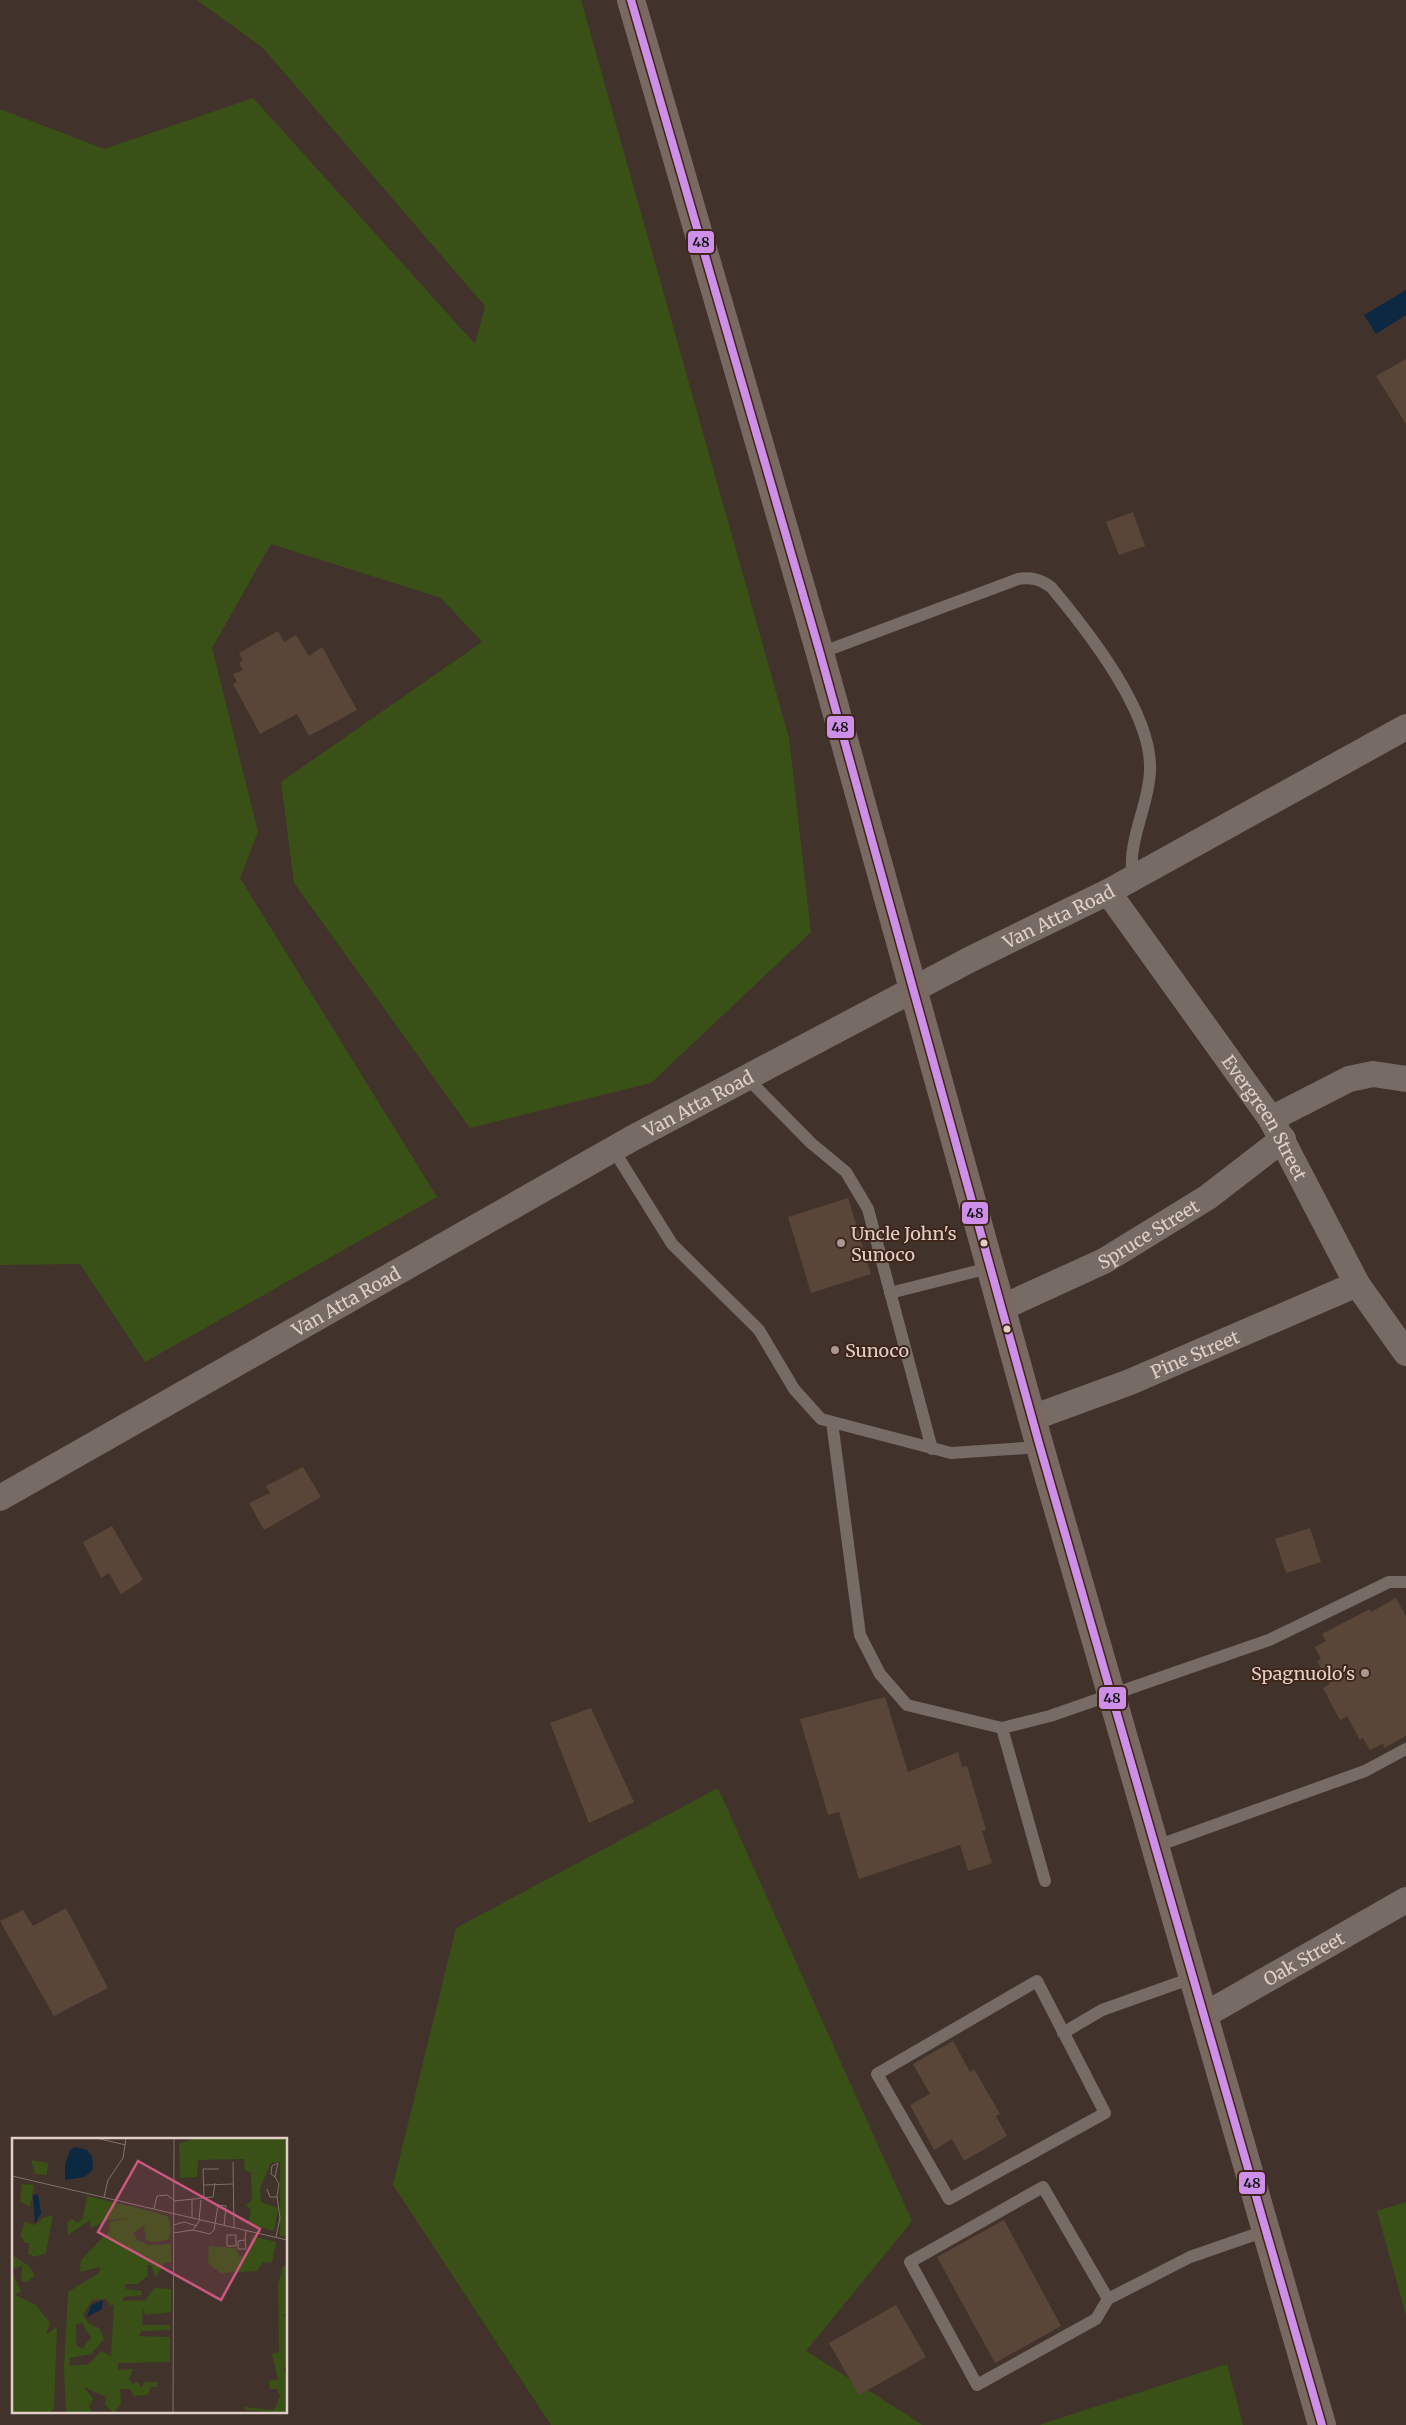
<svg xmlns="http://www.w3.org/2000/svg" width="1406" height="2425" viewBox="0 0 1406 2425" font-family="Merriweather,serif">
	<rect width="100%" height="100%" fill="#42322c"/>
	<path fill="#395116" d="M 197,0 L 581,0 L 789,738 L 811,932 L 651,1083 L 470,1128 L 294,883 L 281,782 L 482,642 L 441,598 L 271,544 L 212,648 L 258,832 L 240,878 L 437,1197 L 145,1362 L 80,1264 L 0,1265 L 0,109 L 104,149 L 253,98 L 475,344 L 485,306 L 263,48 Z
		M 718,1788 L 912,2221 L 806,2351 L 923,2425 L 551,2425 L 393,2185 L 456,1928 Z
		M 1406,2202 L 1406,2315 L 1377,2211 Z
		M 1227,2364 L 1243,2425 L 1039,2425 Z"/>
	<path fill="#0d2942" d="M 1406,290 L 1406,315 L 1376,334 L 1364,315 Z"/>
	<path fill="#594639" d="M 1406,359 L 1406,424 L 1376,376 Z
		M 1133,512 L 1145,546 L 1119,555 L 1106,522 Z
		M 278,631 L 284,642 L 296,635 L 309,656 L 322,647 L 357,710 L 309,736 L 297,714 L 260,734 L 233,684 L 237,682 L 233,674 L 243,670 L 239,663 L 243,661 L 239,653 Z
		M 848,1198 L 871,1274 L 811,1293 L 788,1217 Z
		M 303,1467 L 321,1497 L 264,1530 L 249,1503 L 270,1493 L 266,1486 Z
		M 112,1526 L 143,1580 L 121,1594 L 109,1573 L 101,1578 L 83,1542 Z
		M 1310,1528 L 1321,1562 L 1286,1573 L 1275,1539 Z
		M 1396,1598 L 1406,1616 L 1406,1736 L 1384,1748 L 1383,1744 L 1370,1750 L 1363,1738 L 1360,1740 L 1347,1716 L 1340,1720 L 1323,1688 L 1330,1684 L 1317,1661 L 1321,1659 L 1315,1647 L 1326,1641 L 1322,1634 L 1370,1609 L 1371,1612 Z
		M 885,1697 L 908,1772 L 958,1752 L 962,1767 L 967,1766 L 986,1830 L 982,1831 L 992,1863 L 968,1871 L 960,1845 L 859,1879 L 839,1812 L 828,1815 L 800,1719 Z
		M 591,1708 L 634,1802 L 589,1823 L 550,1723 Z
		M 66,1908 L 108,1988 L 54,2016 L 0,1921 L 23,1910 L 33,1926 Z
		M 953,2041 L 970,2072 L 974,2069 L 1000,2114 L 996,2116 L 1007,2136 L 964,2161 L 952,2139 L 934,2150 L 910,2105 L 930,2094 L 913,2064 Z
		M 1004,2220 L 1061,2326 L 995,2363 L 937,2257 Z
		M 896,2305 L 926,2357 L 859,2395 L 829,2343 Z"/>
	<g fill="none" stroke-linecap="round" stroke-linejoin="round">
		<path stroke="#776b65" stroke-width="12" d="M 820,653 L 1018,579 C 1031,577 1040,579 1051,587 C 1087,630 1153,713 1150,771 C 1149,798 1137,822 1133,849 C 1131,858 1132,869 1132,879
			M 747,1078 L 811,1143 L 846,1172 L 868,1209 L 932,1449
			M 613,1149 L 672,1244 L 759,1330 L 794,1389 L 821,1419 L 951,1453 L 1040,1447
			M 890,1293 L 989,1268
			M 832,1422 L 860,1635 L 880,1674 L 907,1705 L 1002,1728 L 1050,1716 L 1269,1640 L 1389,1582 L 1406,1582
			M 1002,1728 L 1045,1881
			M 1154,1847 L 1365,1771 L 1406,1749
			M 1037,1981 L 1105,2113 L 949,2199 L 877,2074 Z
			M 1063,2033 L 1102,2010 L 1192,1978
			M 1108,2299 L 1096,2319 L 977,2385 L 910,2262 L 1043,2187 L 1108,2299 L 1190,2257 L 1265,2231"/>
		<g stroke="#776b65" stroke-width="26">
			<path id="s1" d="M 1108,892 L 1271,1119 L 1357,1284 L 1406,1353"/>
			<path d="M 1271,1119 L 1349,1079 L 1373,1074 L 1406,1079"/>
			<path id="s2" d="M 1001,1308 L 1104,1261 L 1208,1197 L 1283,1139"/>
			<path id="s3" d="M 1032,1418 L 1130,1382 L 1357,1284"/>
			<path id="s4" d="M 0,1498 L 631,1139 L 969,960 L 1108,892 L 1406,727"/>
			<path id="s5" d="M 1203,2016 L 1406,1900"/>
		</g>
		<path stroke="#796962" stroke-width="28" d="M 631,0 L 820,653 L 1040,1447 L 1322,2425"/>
		<defs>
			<path id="bus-1" d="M 631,0 L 820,653 L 1040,1447 L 1322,2425"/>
		</defs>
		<use href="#bus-1" stroke="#3f251a" stroke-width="11"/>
		<use href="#bus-1" stroke="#ce8fe9" stroke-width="8"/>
	</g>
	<g fill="#a99791" stroke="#3f251a" stroke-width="2">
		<circle cx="841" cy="1243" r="5"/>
		<circle cx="835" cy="1350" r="5"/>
		<circle cx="1365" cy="1673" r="5"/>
	</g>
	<g fill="#e0cec7" stroke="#3f251a" stroke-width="2">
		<circle cx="984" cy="1243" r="4.5"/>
		<circle cx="1007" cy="1329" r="4.5"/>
	</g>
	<g text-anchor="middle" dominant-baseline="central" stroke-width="4" stroke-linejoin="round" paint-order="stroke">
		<g font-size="18" fill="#e0cec7" stroke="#3f251a">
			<text stroke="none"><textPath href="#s4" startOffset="1208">Van Atta Road</textPath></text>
			<text stroke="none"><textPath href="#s4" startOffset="802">Van Atta Road</textPath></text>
			<text stroke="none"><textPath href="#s1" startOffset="275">Evergreen Street</textPath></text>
			<text stroke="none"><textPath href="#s2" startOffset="165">Spruce Street</textPath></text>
			<text stroke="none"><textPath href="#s4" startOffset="398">Van Atta Road</textPath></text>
			<text stroke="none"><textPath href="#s3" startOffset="175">Pine Street</textPath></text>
			<text stroke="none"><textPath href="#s5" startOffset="116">Oak Street</textPath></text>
		</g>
		<g font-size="18" fill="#e0cec7" stroke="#3f251a" text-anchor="start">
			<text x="851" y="1233">Uncle John's<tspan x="851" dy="21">Sunoco</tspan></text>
			<text x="845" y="1350">Sunoco</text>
			<text x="1355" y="1673" text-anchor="end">Spagnuolo's</text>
		</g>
	</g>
	<g transform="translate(12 2138)">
		<rect width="275" height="275" fill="#42322c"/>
		<path d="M 183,0 L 275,0 L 275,99 L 268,98 L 268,24 L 259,25 L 248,50 L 249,64 L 266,70 L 262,93 L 236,86 L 239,72 L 234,67 L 240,62 L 239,34 L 233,33 L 232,21 L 186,22 L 185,39 L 168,40 L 167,6 ZM 19,22 L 36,25 L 35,37 L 23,36 ZM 10,46 L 22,47 L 18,69 L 8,63 ZM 75,58 L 146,75 L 156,79 L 159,92 L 156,102 L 139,104 L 134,102 L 132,88 L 121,95 L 125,102 L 137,107 L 159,106 L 159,125 L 152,125 L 144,140 L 139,127 L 135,127 L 136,137 L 126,146 L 113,146 L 114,151 L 130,153 L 130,157 L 112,159 L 110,163 L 134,162 L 142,150 L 159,151 L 159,174 L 133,177 L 131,170 L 130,187 L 158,187 L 158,192 L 129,193 L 127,198 L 158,199 L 158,224 L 106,225 L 106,232 L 121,231 L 117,241 L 120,246 L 126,244 L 129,249 L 133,244 L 146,244 L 145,249 L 139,249 L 136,257 L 122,258 L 118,251 L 108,251 L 109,266 L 102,275 L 93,267 L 94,259 L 72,249 L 81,261 L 77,268 L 80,274 L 54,275 L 52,229 L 56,154 L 87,135 L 88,129 L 68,134 L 69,122 L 97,93 L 98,84 L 117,80 L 96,82 L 79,90 L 78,82 L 56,97 L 55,84 L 60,81 L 65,85 L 71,80 ZM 94,161 L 98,167 L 102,167 L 99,218 L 89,213 L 77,226 L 58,228 L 58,220 L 79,216 L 92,201 L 87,190 L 76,185 L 71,177 L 80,162 ZM 70,185 L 79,200 L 70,211 L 64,206 L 64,186 ZM 41,77 L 34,115 L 22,119 L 16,116 L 17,105 L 13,105 L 8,97 L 13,84 L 23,87 L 31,80 ZM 240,98 L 264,104 L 260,125 L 251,124 L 245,133 L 208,135 L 196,125 L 197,108 L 224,110 L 228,119 L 237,114 ZM 0,117 L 17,128 L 23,138 L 14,144 L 9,143 L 10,128 L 0,131 ZM 275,126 L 275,176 L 271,176 L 275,181 L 275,223 L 272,233 L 275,236 L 275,275 L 233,272 L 232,269 L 262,272 L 268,258 L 265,251 L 258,251 L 257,243 L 266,241 L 260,216 L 267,214 L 266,146 L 271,128 ZM 0,134 L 9,153 L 3,157 L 24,167 L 38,185 L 34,197 L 45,188 L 42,270 L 38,275 L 0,275 Z" fill="#395116" fill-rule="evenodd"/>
		<path d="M 63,9 L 75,12 L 80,18 L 81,31 L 73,39 L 53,42 L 53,27 L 58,12 ZM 26,56 L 29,75 L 23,86 L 21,57 ZM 91,162 L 90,171 L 75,179 L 79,167 Z" fill="#0d2942"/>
		<path fill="none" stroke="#81706a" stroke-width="1" d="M 84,0 L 114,7M 221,24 L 222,90M 0,38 L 275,102M 263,39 L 259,36 L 260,28 L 266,25 L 263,39 L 267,46 L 265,58 L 268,80 L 264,99M 192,47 L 221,46M 255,51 L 258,59 L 265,59M 92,59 L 96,42 L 111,20 L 114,0M 180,61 L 180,80M 192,61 L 191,31 L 207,31M 162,63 L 201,59 L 203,45M 142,71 L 145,58 L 155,57 L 162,62M 187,82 L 189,62M 162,87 L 172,84 L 185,88M 181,92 L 198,96 L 202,92 L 206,67 L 214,68 L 212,88M 161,95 L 181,92 L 188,82M 215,97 L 224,97 L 224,108 L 215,108 ZM 233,102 L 234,111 L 226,111 L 226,103 L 233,102 L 234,93M 161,275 L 162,0"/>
		<path fill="#cc5881" fill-opacity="0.15" stroke="#cc5881" stroke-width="2.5" d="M 126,23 L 248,91 L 209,162 L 86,94 Z"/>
		<rect width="275" height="275" fill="none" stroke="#e0cec7" stroke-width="2.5"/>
	</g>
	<g stroke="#3f251a" stroke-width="2">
		<rect x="687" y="230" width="28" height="24" rx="5" fill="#ce8fe9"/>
		<rect x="826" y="715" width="29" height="24" rx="5" fill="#ce8fe9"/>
		<rect x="961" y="1201" width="28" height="24" rx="5" fill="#ce8fe9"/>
		<rect x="1098" y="1686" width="29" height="24" rx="5" fill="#ce8fe9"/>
		<rect x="1238" y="2171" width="28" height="24" rx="5" fill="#ce8fe9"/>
	</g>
	<g font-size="14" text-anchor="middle" font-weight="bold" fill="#111">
		<text x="701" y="247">48</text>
		<text x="840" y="732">48</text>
		<text x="975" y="1218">48</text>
		<text x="1112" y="1703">48</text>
		<text x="1252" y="2188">48</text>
	</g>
</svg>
